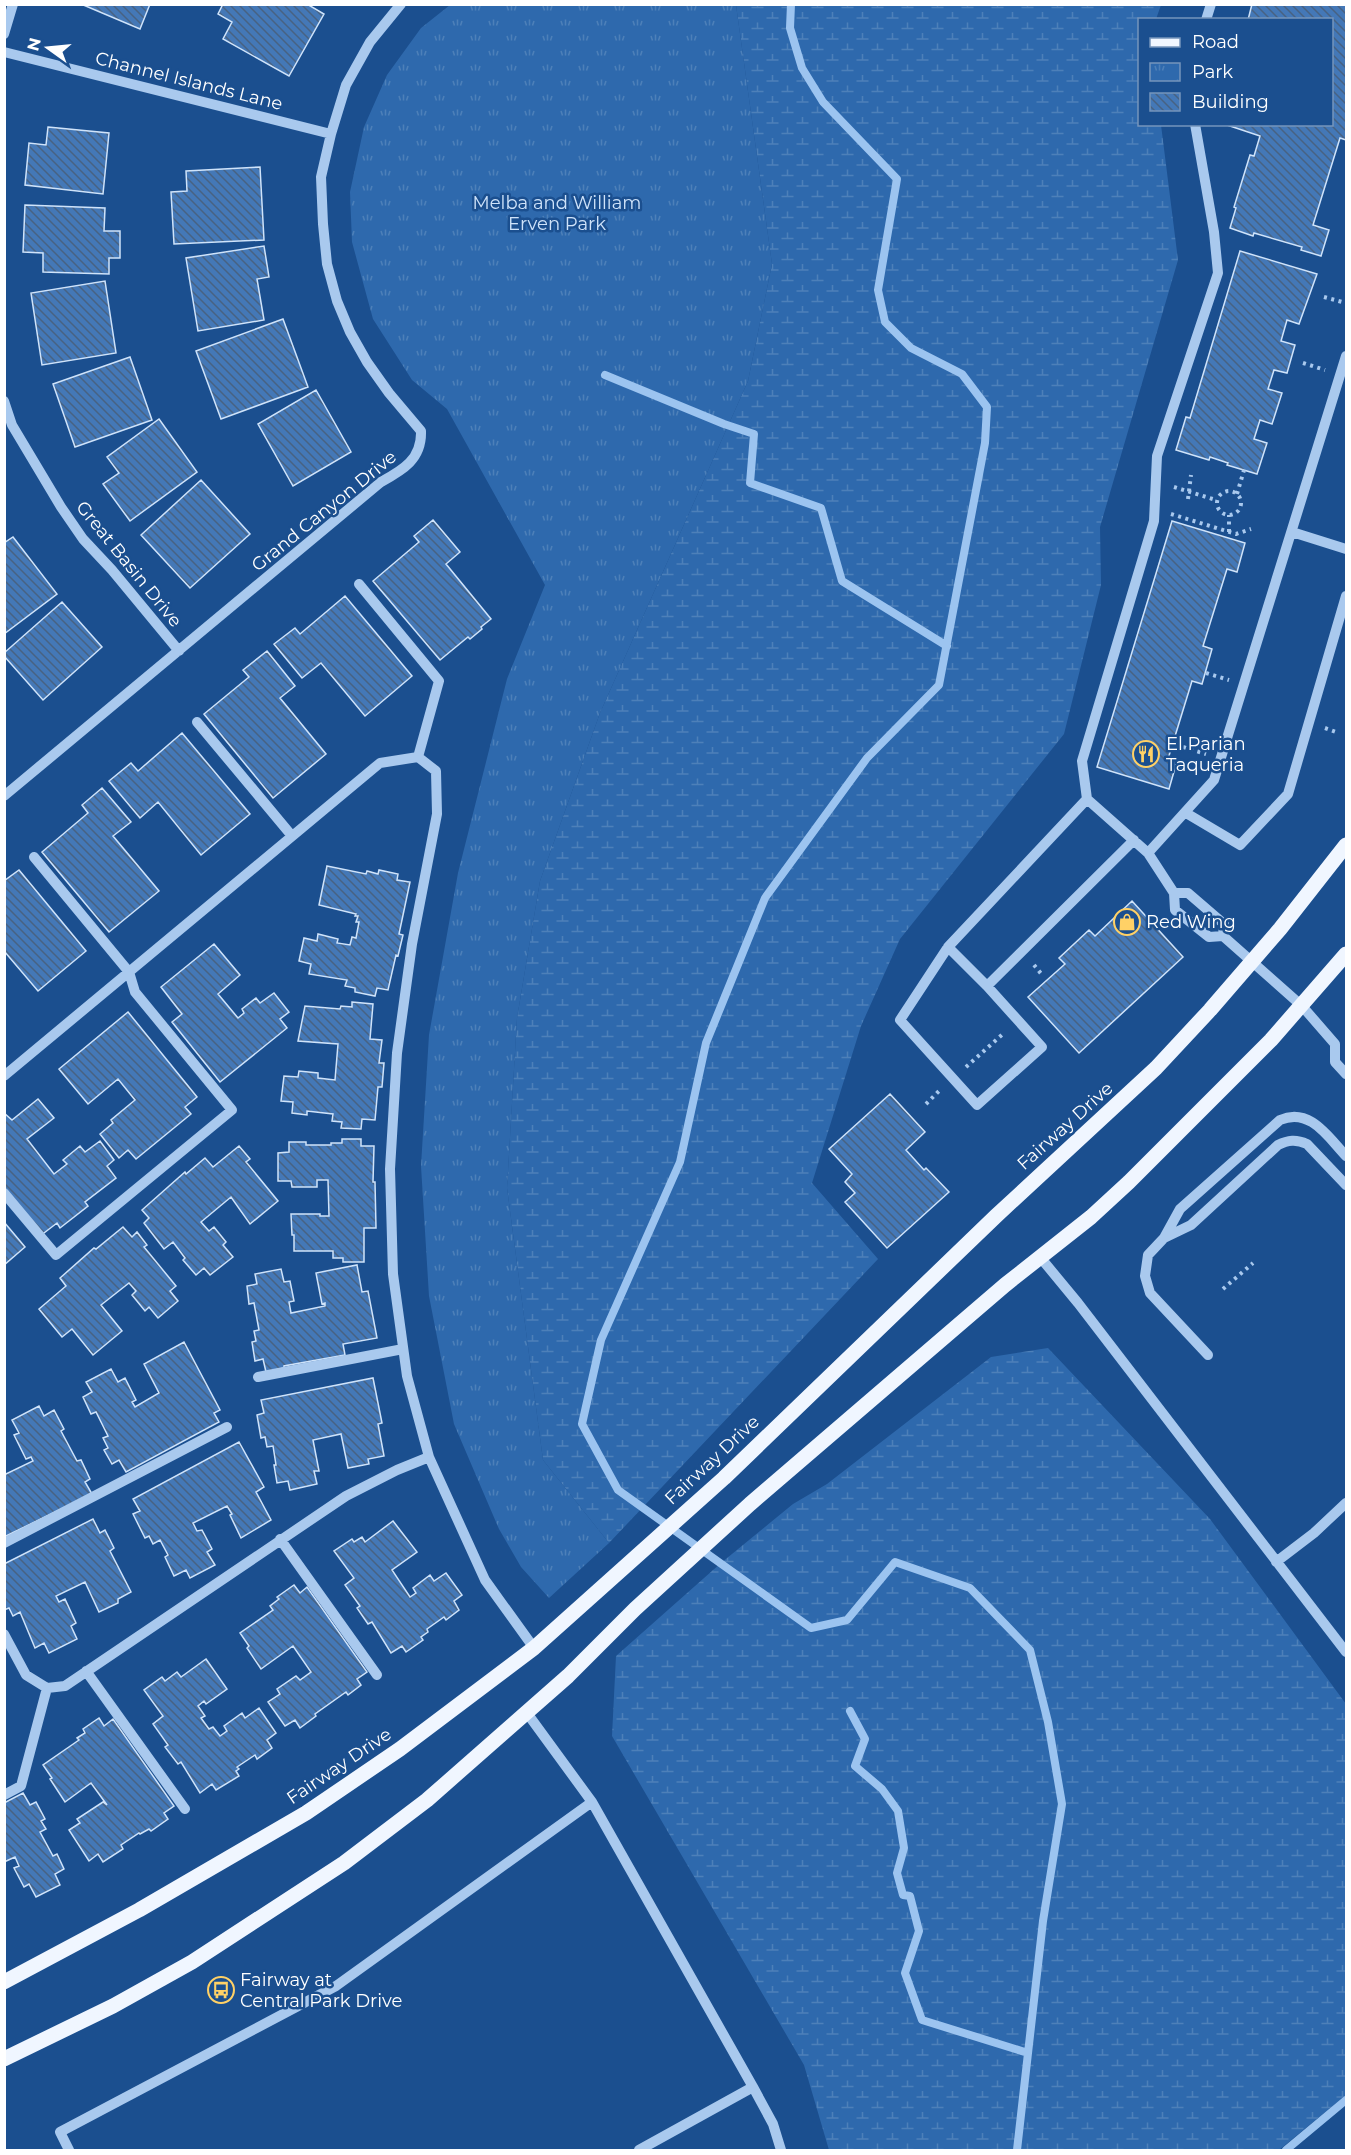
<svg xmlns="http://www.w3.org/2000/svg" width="1351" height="2155" viewBox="0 0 1351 2155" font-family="Montserrat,sans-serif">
	<defs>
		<pattern id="wetland-marsh" width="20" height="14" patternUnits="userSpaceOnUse" patternTransform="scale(1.5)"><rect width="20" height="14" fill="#2e69ad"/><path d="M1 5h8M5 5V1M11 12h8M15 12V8" fill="none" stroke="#4d80b9"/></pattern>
		<pattern id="park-tufts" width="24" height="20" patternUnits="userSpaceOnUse" patternTransform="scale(1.5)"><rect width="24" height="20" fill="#2e69ad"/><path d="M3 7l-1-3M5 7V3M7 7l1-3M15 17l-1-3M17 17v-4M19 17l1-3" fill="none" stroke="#4d80b9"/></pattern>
		<pattern id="building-back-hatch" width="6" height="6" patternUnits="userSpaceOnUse" patternTransform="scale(1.5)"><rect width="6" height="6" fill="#4478b7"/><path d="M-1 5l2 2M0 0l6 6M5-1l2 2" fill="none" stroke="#486282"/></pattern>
	</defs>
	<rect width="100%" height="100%" fill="#1b4f8f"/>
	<path fill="url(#wetland-marsh)" d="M 736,5 L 1161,5 L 1156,19 L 1140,20 L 1140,124 L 1161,125 L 1178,260 L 1100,527 L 1101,585 L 1064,734 L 900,939 L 861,1026 L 812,1183 L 878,1259 L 609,1543 L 543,1460 L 507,1188 L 517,1018 L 540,881 L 600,713 L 748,381 L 772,264 Z
		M 1048,1348 L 1210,1519 L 1346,1704 L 1346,2095 L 1279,2150 L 829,2150 L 804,2065 L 612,1736 L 616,1656 L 721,1563 L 793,1504 L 827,1484 L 991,1357 Z"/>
	<path fill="url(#park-tufts)" d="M 450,5 L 736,5 L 772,264 L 748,381 L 600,713 L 540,881 L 517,1018 L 507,1188 L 543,1460 L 609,1543 L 549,1598 L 521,1567 L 499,1529 L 454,1424 L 429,1296 L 421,1166 L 429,1035 L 458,873 L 507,679 L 545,585 L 447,409 L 412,380 L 373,319 L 352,242 L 350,192 L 364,127 L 387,75 L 421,28 Z"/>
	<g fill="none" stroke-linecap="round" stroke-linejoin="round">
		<path stroke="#9cc4f0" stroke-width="8" d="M 791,4 L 790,28 L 802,68 L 823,102 L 897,179 L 878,290 L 885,322 L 911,348 L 962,374 L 987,407 L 985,443 L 939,685 L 867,758 L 765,898 L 706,1043 L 680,1162 L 601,1340 L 582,1424 L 618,1490 L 811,1628 L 847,1620 L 895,1562 L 970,1588 L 1030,1650 L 1048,1722 L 1062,1804 L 1043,1921 L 1017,2150
			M 605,375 L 724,424 L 754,434 L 750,483 L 821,508 L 842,581 L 947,646
			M 850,1711 L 865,1739 L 855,1766 L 882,1789 L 898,1811 L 904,1848 L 897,1873 L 903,1895 L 910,1896 L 919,1931 L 905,1973 L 922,2020 L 1028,2053
			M 1286,2150 L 1346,2100"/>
	</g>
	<path fill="url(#building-back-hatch)" stroke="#cfe3fa" stroke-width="1.5" d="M 81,4 L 150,4 L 140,29 Z
		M 223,4 L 307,4 L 324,14 L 289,76 L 223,39 L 232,22 L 218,14 Z
		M 1252,4 L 1346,4 L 1346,140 L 1340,138 L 1313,225 L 1329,230 L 1321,256 L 1301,250 L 1302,247 L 1254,233 L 1253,236 L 1230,228 L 1236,208 L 1234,207 L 1250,155 L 1254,156 L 1260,136 L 1224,124 L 1332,124 L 1332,20 L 1248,20 Z
		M 48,127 L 109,133 L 103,194 L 25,185 L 29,143 L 46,145 Z
		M 260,167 L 264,240 L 174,244 L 171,192 L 187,191 L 186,171 Z
		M 25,205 L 105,208 L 104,231 L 120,231 L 120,258 L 109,258 L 109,274 L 43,272 L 43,253 L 23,252 Z
		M 264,246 L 269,277 L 257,279 L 264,320 L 198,331 L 186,258 Z
		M 1240,251 L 1317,274 L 1299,324 L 1287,320 L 1281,341 L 1295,345 L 1287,373 L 1274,370 L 1268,389 L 1282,393 L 1272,424 L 1260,420 L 1254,439 L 1267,443 L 1257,474 L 1227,465 L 1228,463 L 1210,457 L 1209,460 L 1176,450 L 1186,417 L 1190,418 Z
		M 105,281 L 116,353 L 42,365 L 31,293 Z
		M 283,319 L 308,387 L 221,419 L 196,351 Z
		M 130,357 L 152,420 L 75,447 L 53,384 Z
		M 316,390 L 351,452 L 293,486 L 258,424 Z
		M 159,419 L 197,472 L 130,521 L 103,484 L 119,473 L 107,457 Z
		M 201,480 L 250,534 L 190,588 L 141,535 Z
		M 433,520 L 460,552 L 446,564 L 491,619 L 481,627 L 482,629 L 470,639 L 468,637 L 440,660 L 373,581 L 419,542 L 414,536 Z
		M 1172,521 L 1245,543 L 1237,572 L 1227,569 L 1203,646 L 1212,649 L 1202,684 L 1192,681 L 1168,759 L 1177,761 L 1169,789 L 1097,767 Z
		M 13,537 L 57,594 L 4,634 L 4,543 Z
		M 345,596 L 412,676 L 365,716 L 321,663 L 302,678 L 274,644 L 295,628 L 300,634 Z
		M 62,602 L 102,647 L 43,700 L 4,656 L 4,653 Z
		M 267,651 L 295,686 L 280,698 L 326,754 L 273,798 L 204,714 L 249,677 L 243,670 Z
		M 182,733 L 250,814 L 201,855 L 158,802 L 140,818 L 109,781 L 131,763 L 138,771 Z
		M 102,788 L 131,822 L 113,836 L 159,891 L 109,932 L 42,852 L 88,813 L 82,805 Z
		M 327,866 L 366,874 L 367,871 L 378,874 L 379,870 L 398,874 L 397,880 L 410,882 L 399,934 L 403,935 L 398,956 L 396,955 L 388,990 L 377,988 L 375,996 L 355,992 L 355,988 L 345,986 L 347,980 L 309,974 L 311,964 L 299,961 L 304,938 L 317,941 L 318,934 L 338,939 L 337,943 L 350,945 L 352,937 L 356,938 L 359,922 L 356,922 L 358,916 L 355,916 L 356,914 L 319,905 Z
		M 19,870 L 86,951 L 38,991 L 4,951 L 4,881 Z
		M 1132,901 L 1183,957 L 1079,1053 L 1028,997 L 1065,964 L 1059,958 L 1089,930 L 1095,936 Z
		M 214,944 L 240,975 L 218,994 L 238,1018 L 244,1013 L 242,1009 L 256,998 L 260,1003 L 274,993 L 289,1012 L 280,1019 L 287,1028 L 220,1082 L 172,1022 L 182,1014 L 161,987 Z
		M 352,1002 L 373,1004 L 370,1039 L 382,1040 L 379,1063 L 384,1063 L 382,1087 L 378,1087 L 375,1120 L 362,1119 L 361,1129 L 341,1128 L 342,1122 L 332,1121 L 333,1114 L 307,1111 L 307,1115 L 292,1113 L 293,1102 L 281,1101 L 284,1076 L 298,1077 L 299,1071 L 318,1073 L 318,1078 L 335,1080 L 338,1044 L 298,1041 L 305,1006 L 340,1009 L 341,1006 L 352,1007 Z
		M 128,1012 L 197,1097 L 185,1107 L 191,1114 L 136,1159 L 128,1150 L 119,1158 L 100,1134 L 113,1123 L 111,1120 L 135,1100 L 118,1079 L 88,1104 L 59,1069 Z
		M 890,1094 L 925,1132 L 906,1150 L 924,1170 L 926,1168 L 949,1192 L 887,1248 L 845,1202 L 855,1193 L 845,1182 L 852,1174 L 829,1149 Z
		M 38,1099 L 54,1118 L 27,1139 L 54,1174 L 67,1164 L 63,1160 L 80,1146 L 85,1152 L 100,1141 L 114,1160 L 107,1166 L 116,1178 L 85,1202 L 88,1206 L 60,1228 L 57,1223 L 40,1236 L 4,1190 L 4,1113 L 12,1120 Z
		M 342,1139 L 361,1139 L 361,1146 L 374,1146 L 373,1182 L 375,1182 L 376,1228 L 364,1228 L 364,1262 L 343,1262 L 343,1258 L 333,1258 L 333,1251 L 294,1251 L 294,1235 L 292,1235 L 291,1214 L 320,1214 L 320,1216 L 329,1216 L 328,1180 L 317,1180 L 317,1187 L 292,1187 L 291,1181 L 278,1181 L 278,1153 L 289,1152 L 289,1142 L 306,1142 L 306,1145 L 331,1145 L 331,1143 L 342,1143 Z
		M 239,1146 L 250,1159 L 246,1162 L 278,1201 L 250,1224 L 231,1197 L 201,1222 L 209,1231 L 214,1227 L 226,1242 L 223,1245 L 233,1257 L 210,1275 L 204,1268 L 196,1275 L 183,1260 L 185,1258 L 173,1242 L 164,1249 L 144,1223 L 149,1218 L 142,1210 L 185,1172 L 186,1174 L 205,1158 L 213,1167 Z
		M 4,1222 L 25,1247 L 4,1265 Z
		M 123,1227 L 132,1237 L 137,1232 L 147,1245 L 144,1247 L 176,1286 L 170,1291 L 178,1301 L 158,1318 L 149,1307 L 145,1311 L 132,1295 L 136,1291 L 129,1283 L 101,1305 L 122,1331 L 93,1355 L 72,1329 L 62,1337 L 39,1309 L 66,1286 L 60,1278 L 94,1248 L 96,1249 Z
		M 357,1265 L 362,1292 L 368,1291 L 377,1338 L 343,1344 L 345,1355 L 284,1366 L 284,1368 L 266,1372 L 263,1359 L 255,1361 L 252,1342 L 256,1341 L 254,1331 L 259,1330 L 254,1303 L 249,1304 L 247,1286 L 257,1284 L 255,1274 L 281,1269 L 284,1282 L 290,1281 L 294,1301 L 289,1302 L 291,1313 L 325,1306 L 325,1303 L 322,1304 L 316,1273 Z
		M 184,1342 L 220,1410 L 214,1413 L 219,1422 L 126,1472 L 119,1460 L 112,1464 L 104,1450 L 108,1448 L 103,1438 L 108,1436 L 96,1412 L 91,1414 L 83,1397 L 92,1392 L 86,1382 L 111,1369 L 118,1382 L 125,1378 L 136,1400 L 132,1402 L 135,1407 L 159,1393 L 144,1364 Z
		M 373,1378 L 382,1423 L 378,1424 L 384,1456 L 368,1459 L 369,1464 L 348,1468 L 341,1434 L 313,1440 L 319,1471 L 314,1471 L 317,1484 L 290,1490 L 288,1481 L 277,1483 L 274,1465 L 276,1465 L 273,1446 L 267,1447 L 265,1437 L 261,1438 L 257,1415 L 264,1413 L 261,1400 Z
		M 39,1406 L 44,1416 L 54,1410 L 64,1429 L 61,1431 L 77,1461 L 81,1460 L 90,1479 L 85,1482 L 92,1494 L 4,1537 L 4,1471 L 6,1474 L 33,1461 L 31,1457 L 26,1459 L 14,1435 L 19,1433 L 12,1420 Z
		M 239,1442 L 264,1487 L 256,1492 L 271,1520 L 241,1538 L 230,1515 L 232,1514 L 227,1506 L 193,1523 L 197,1531 L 202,1530 L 212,1549 L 207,1552 L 215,1565 L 190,1578 L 186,1570 L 174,1576 L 165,1557 L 168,1555 L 160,1540 L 153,1544 L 149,1536 L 145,1538 L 133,1514 L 140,1511 L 133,1499 Z
		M 93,1519 L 100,1533 L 105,1530 L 114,1548 L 110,1551 L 131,1592 L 118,1599 L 118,1603 L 99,1612 L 85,1582 L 56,1596 L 59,1602 L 65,1599 L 76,1623 L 71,1626 L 77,1639 L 49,1653 L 44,1643 L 35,1648 L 20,1612 L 13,1616 L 9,1608 L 4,1610 L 4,1564 Z
		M 393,1521 L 417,1552 L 392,1570 L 410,1597 L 416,1593 L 413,1588 L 430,1575 L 434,1581 L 446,1573 L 462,1595 L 454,1601 L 459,1610 L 446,1620 L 444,1617 L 427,1629 L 428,1632 L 421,1637 L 423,1640 L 406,1652 L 402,1646 L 391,1653 L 372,1622 L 368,1624 L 357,1608 L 360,1606 L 345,1585 L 354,1578 L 334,1551 L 352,1539 L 354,1542 L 362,1537 L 365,1542 Z
		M 294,1585 L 300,1593 L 307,1587 L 367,1672 L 357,1679 L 361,1685 L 348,1695 L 346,1692 L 315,1714 L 316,1716 L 300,1728 L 295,1720 L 285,1726 L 268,1702 L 280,1694 L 277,1689 L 296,1676 L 300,1680 L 311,1672 L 293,1646 L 261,1669 L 247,1648 L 249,1646 L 240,1633 L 273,1610 L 270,1606 L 279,1599 L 277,1597 Z
		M 206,1659 L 227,1689 L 206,1704 L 204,1701 L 198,1706 L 205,1716 L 201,1718 L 209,1729 L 213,1727 L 220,1736 L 227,1731 L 224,1726 L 242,1713 L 245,1718 L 259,1708 L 276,1733 L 267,1740 L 272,1748 L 257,1759 L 255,1755 L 237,1767 L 239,1769 L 236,1771 L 239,1776 L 216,1790 L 212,1784 L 200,1793 L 181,1762 L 178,1764 L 165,1747 L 168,1745 L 153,1724 L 163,1716 L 144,1690 L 162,1677 L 165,1681 L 177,1672 L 181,1677 Z
		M 99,1718 L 104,1726 L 113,1719 L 174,1806 L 164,1813 L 168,1819 L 151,1831 L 149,1829 L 140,1834 L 139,1833 L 121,1845 L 123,1849 L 103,1862 L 98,1854 L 89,1861 L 69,1830 L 80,1823 L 77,1819 L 103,1802 L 107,1805 L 91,1783 L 65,1802 L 50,1779 L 52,1778 L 43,1765 L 79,1740 L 77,1738 L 85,1733 L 83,1729 Z
		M 23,1793 L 30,1805 L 36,1802 L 45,1819 L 41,1821 L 46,1829 L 40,1832 L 53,1856 L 57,1854 L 64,1869 L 55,1874 L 60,1885 L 36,1897 L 29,1884 L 24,1887 L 14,1868 L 19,1866 L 15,1857 L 4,1862 L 4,1803 Z"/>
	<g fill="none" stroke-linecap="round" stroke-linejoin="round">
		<path stroke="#a9c9ee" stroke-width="4" stroke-dasharray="3 4.5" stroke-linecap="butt" d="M 1324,297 L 1346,303
			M 1303,363 L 1325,370
			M 1174,487 L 1216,500
			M1217 503a12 12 0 1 1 24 0a12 12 0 1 1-24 0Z
			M 1237,494 L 1244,470
			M 1188,499 L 1191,475
			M 1171,514 L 1236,534 L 1251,529
			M 1229,532 L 1229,515
			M 1206,673 L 1229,680
			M 1325,728 L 1339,733
			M 1183,747 L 1206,754
			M 1034,965 L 1043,976
			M 966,1067 L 1005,1032
			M 926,1104 L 940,1090
			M 1223,1289 L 1253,1263"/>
		<path stroke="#a9c9ee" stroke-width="10" d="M 1206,20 L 1211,4
			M 4,34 L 13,4
			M 4,52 L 331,134
			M 1195,124 L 1214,232 L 1218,273 L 1157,456 L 1154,521 L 1082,761 L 1087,799 L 1148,853 L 1174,893 L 1175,910 L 1209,937 L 1223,936 L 1302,1006 L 1335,1044 L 1335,1062 L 1346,1074
			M 4,401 L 12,425 L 61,507 L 83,539 L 112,570 L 179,651
			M 1292,532 L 1346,549
			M 359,584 L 439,681 L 418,757
			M 197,722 L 292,836
			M 4,796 L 381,482 C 403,470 422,459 421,431 L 389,393 L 367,362 L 350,332 L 337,301 L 327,264 L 323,224 L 321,177 L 331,134 L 346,85 L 370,42 L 401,4
			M 1186,813 L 1240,845 L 1288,794 L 1346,596
			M 1148,853 L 1214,780 L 1346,356
			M 1174,893 L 1188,893 L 1224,924 L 1223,936
			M 948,947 L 1087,799
			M 987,986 L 948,947 L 900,1020 L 977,1105 L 1042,1047 L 987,986 L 1134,840
			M 4,1076 L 380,763 L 418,757 L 436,771 L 437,814 L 412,944 L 397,1053 L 390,1169 L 393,1274 L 407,1376 L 429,1457 L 485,1580 L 534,1648
			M 4,1193 L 56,1255 L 232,1110 L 135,992 L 129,972 L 34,857
			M 1164,1238 L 1191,1225 L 1278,1145 C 1288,1140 1296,1139 1307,1144 L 1346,1185
			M 1040,1257 L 1078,1303 L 1346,1652
			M 1208,1355 L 1150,1293 L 1145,1276 L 1148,1255 L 1164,1238 L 1180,1209 L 1280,1120 C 1310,1107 1328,1137 1346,1156
			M 258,1377 L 403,1349
			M 280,1539 L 377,1675
			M 4,1543 L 227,1427
			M 1276,1562 L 1314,1533 L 1346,1503
			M 4,1634 L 26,1675 L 47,1688 L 65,1686 L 346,1496 L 397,1470 L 429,1457
			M 86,1671 L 185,1809
			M 527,1713 L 592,1802 L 753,2087
			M 4,1795 L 21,1786 L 47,1688
			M 69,2150 L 60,2132 L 336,1986 L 592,1802
			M 639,2150 L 753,2087 L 773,2124 L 781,2150"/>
		<path stroke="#f0f6ff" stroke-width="15" d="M 4,1982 L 139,1910 L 306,1813 L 400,1749 L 534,1648 L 724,1478 L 996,1216 L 1156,1068 L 1210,1010 L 1280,929 L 1346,845
			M 4,2059 L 113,2006 L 192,1962 L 344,1863 L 427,1800 L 568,1676 L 635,1609 L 750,1504 L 1005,1285 L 1091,1217 L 1129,1182 L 1271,1040 L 1346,954"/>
	</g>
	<defs>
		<symbol id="restaurant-ring" viewBox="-11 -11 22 22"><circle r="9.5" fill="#1b4f8f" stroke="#ffd166" stroke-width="1.5"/><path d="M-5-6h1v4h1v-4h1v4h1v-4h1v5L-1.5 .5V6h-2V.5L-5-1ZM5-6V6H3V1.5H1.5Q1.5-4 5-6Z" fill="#ffd166"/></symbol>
		<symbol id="shop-ring" viewBox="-11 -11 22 22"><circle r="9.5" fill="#1b4f8f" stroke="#ffd166" stroke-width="1.5"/><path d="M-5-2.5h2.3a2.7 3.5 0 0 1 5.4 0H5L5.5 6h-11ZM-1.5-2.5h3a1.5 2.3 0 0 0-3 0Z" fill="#ffd166"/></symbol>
		<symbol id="bus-ring" viewBox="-11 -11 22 22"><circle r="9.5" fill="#1b4f8f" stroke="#ffd166" stroke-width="1.5"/><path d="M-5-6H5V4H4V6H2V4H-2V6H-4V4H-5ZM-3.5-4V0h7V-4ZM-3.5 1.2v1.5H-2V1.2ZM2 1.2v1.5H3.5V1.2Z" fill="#ffd166"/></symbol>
	</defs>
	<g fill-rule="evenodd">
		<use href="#restaurant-ring" x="1131" y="739" width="30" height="30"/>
		<use href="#shop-ring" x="1112" y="907" width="30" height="30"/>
		<use href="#bus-ring" x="206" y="1975" width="30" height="30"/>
	</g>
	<g text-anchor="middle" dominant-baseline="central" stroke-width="5" stroke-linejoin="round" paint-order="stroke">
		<g font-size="18" fill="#fff" stroke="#1b4f8f">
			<text transform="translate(189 81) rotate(14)">Channel Islands Lane</text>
			<text transform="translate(324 511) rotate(-39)">Grand Canyon Drive</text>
			<text transform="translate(129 564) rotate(51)">Great Basin Drive</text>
			<text transform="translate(1065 1126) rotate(-42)">Fairway Drive</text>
			<text transform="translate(712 1460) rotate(-43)">Fairway Drive</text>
			<text transform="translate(339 1766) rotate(-34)">Fairway Drive</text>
		</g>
		<g font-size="18" fill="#cfe3fa" stroke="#1b4f8f">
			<text x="557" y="203">Melba and William<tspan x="557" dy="21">Erven Park</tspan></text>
		</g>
		<g font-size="18" fill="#fff" stroke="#1b4f8f" text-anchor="start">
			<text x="1166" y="744">El Parian<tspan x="1166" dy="21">Taqueria</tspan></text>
			<text x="1146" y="922">Red Wing</text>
			<text x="240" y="1980">Fairway at<tspan x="240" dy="21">Central Park Drive</tspan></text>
		</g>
	</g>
	<rect width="1351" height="2155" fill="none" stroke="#ffffff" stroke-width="12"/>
	<rect x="1138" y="18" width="195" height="108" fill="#1b4f8f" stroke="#7695bc" stroke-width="1.5"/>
	<rect x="1150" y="38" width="30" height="9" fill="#f0f6ff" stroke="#7695bc" stroke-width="1.5"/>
	<text x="1192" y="48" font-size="18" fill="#ffffff">Road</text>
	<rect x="1150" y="63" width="30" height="18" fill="url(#park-tufts)" stroke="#7695bc" stroke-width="1.5"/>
	<text x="1192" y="78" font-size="18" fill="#ffffff">Park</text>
	<rect x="1150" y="93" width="30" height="18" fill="url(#building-back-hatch)" stroke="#7695bc" stroke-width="1.5"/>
	<text x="1192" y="108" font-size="18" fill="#ffffff">Building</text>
	<g transform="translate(48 48) rotate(285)" stroke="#1b4f8f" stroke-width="4.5" paint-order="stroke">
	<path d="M0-4.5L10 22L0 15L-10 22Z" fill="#ffffff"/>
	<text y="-9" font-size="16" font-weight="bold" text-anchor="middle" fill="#ffffff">N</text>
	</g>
</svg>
